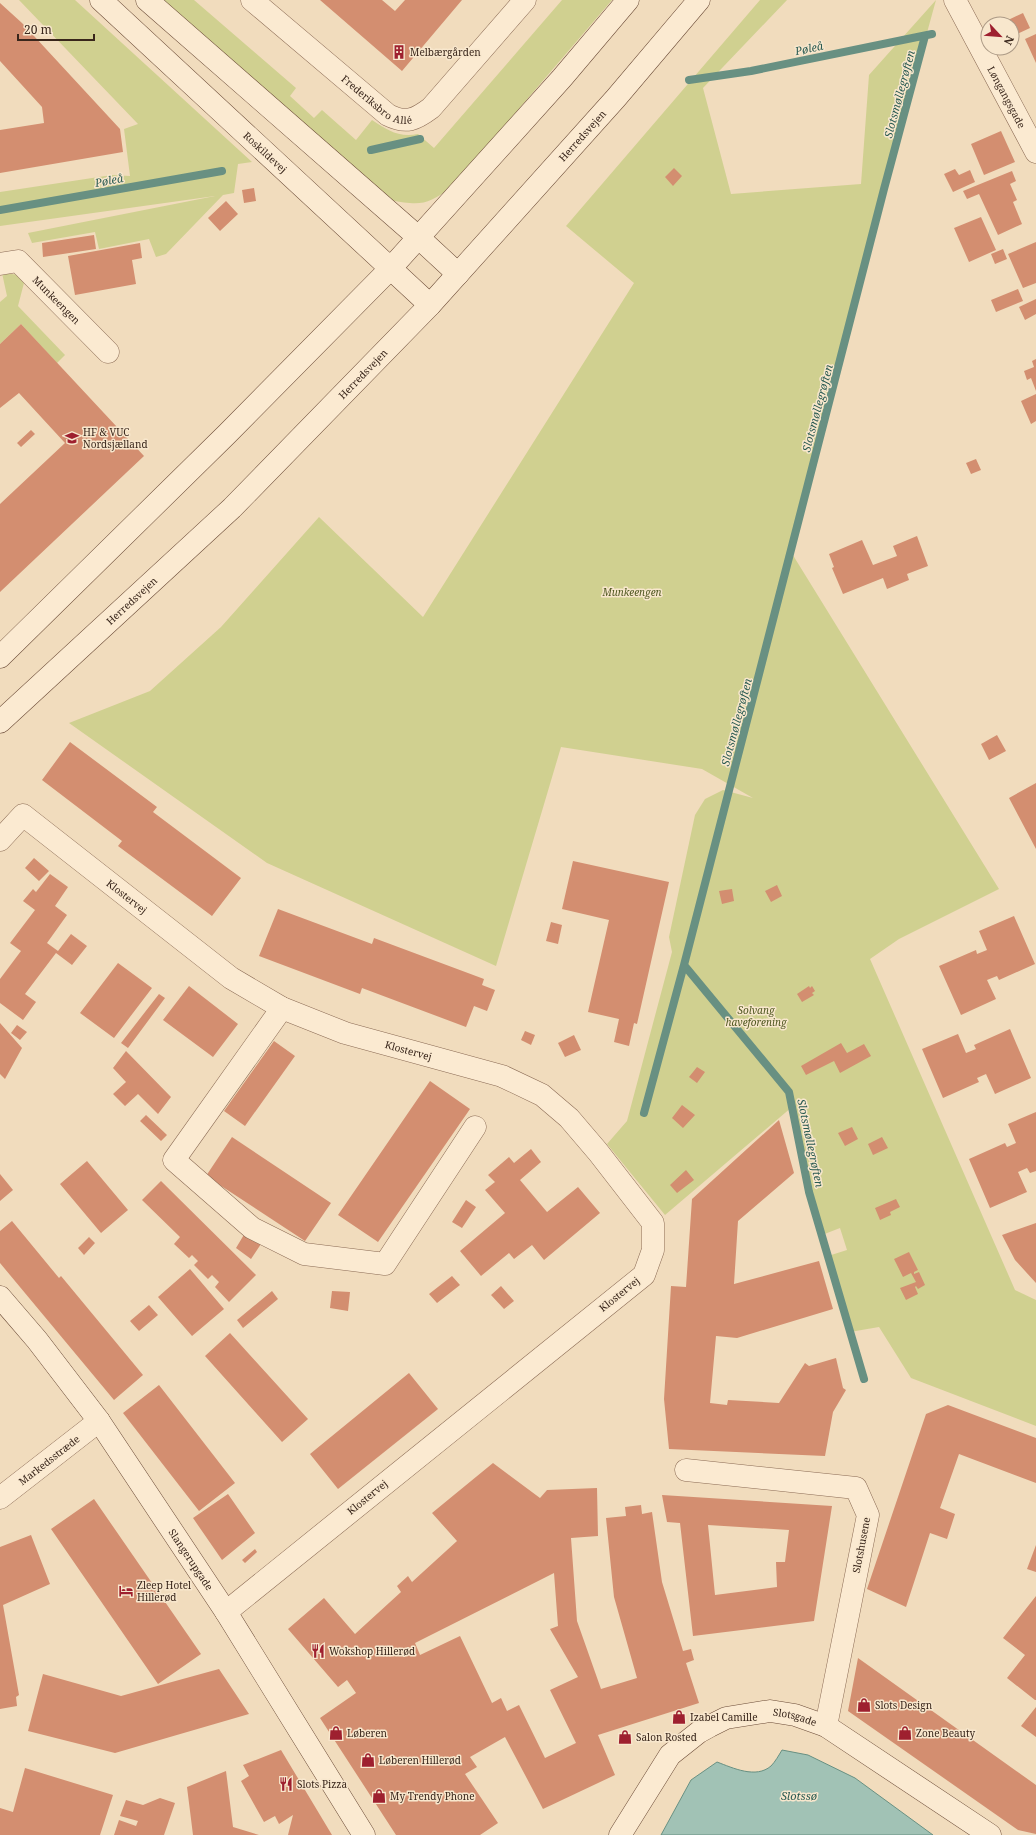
<svg xmlns="http://www.w3.org/2000/svg" width="1036" height="1835" viewBox="0 0 1036 1835" font-family="'Noto Serif',serif">
	<rect width="100%" height="100%" fill="#f1dcbd"/>
	<path fill="#d0d090" d="M 19,0 L 75,0 L 252,162 L 238,164 L 234,193 L 223,195 L 166,254 L 156,257 L 149,239 L 99,249 L 95,232 L 32,243 L 28,233 L 215,196 L 0,226 L 0,192 L 112,175 L 130,176 L 124,129 L 138,124 Z
		M 160,0 L 194,0 L 296,88 L 290,96 L 314,118 L 322,110 L 356,140 L 372,120 C 387,130 399,138 418,134 L 434,148 L 562,0 L 612,0 L 452,187 C 427,205 421,206 390,200 Z
		M 760,0 L 787,0 L 703,88 L 731,194 L 861,184 L 869,75 L 936,0 L 884,189 L 791,552 L 999,889 L 899,939 L 870,959 L 1015,1290 L 1036,1300 L 1036,1426 L 911,1378 L 879,1327 L 850,1332 L 828,1256 L 847,1250 L 840,1228 L 822,1235 L 809,1192 L 792,1107 L 665,1215 L 607,1144 L 627,1121 L 672,952 L 669,937 L 695,815 L 705,799 L 723,790 L 753,798 L 702,769 L 561,747 L 496,966 L 267,863 L 69,723 L 150,691 L 221,627 L 319,517 L 423,617 L 634,283 L 566,226 Z
		M 2,273 L 20,275 L 25,279 L 18,306 L 65,355 L 57,363 L 21,324 L 0,344 L 0,302 L 7,296 Z"/>
	<path fill="#a1c2b5" stroke="#689082" d="M 782,1750 L 808,1755 L 855,1778 L 933,1835 L 661,1835 L 691,1780 L 717,1762 C 733,1768 756,1779 771,1766 C 775,1762 779,1755 782,1750 Z"/>
	<g fill="none" stroke-linecap="round" stroke-linejoin="round">
		<path stroke="#689082" stroke-width="8" d="M 689,80 L 751,71 L 932,34
			M 371,150 L 420,139
			M 0,210 L 222,171
			M 644,1113 L 684,965
			M 864,1379 L 809,1192 L 789,1092 L 684,965 L 884,189 L 925,36"/>
	</g>
	<path fill="#d38e70" fill-rule="evenodd" d="M 320,0 L 382,0 L 395,11 L 405,0 L 462,0 L 402,71 Z
		M 0,3 L 22,23 L 120,129 L 123,152 L 0,173 L 0,130 L 44,123 L 42,107 L 0,61 Z
		M 1023,13 L 1030,28 L 1013,36 L 1012,24 L 1007,24 L 1006,21 Z
		M 1036,34 L 1036,63 L 1025,39 Z
		M 1001,131 L 1015,162 L 984,175 L 971,144 Z
		M 674,168 L 682,176 L 673,186 L 665,177 Z
		M 955,169 L 959,175 L 970,170 L 975,182 L 953,192 L 944,174 Z
		M 1012,171 L 1016,181 L 1010,184 L 1017,200 L 1013,202 L 1022,224 L 998,235 L 979,194 L 967,199 L 963,191 Z
		M 254,188 L 256,201 L 244,203 L 242,190 Z
		M 226,201 L 238,214 L 220,231 L 208,218 Z
		M 981,217 L 996,250 L 969,262 L 954,228 Z
		M 94,235 L 96,249 L 43,257 L 42,243 Z
		M 1036,242 L 1036,283 L 1023,288 L 1008,254 Z
		M 140,243 L 142,258 L 132,260 L 136,284 L 75,295 L 68,256 Z
		M 1003,249 L 1007,259 L 995,264 L 991,254 Z
		M 1018,289 L 1023,301 L 996,312 L 991,300 Z
		M 1036,299 L 1036,314 L 1025,320 L 1019,307 Z
		M 21,324 L 144,456 L 0,592 L 0,504 L 65,443 L 19,393 L 0,408 L 0,344 Z
		M 1036,359 L 1036,391 L 1031,378 L 1027,380 L 1024,371 L 1034,367 L 1032,361 Z
		M 1036,394 L 1036,421 L 1031,424 L 1021,401 Z
		M 31,430 L 35,434 L 21,447 L 17,443 Z
		M 976,459 L 981,470 L 971,474 L 966,463 Z
		M 917,536 L 928,566 L 907,574 L 909,580 L 887,589 L 883,578 L 843,594 L 832,568 L 834,567 L 829,554 L 862,540 L 873,565 L 897,556 L 893,546 Z
		M 997,735 L 1006,751 L 989,760 L 981,744 Z
		M 70,742 L 157,807 L 153,812 L 241,878 L 212,916 L 118,846 L 122,841 L 42,780 Z
		M 1036,783 L 1036,849 L 1009,798 Z
		M 34,858 L 49,871 L 39,881 L 25,868 Z
		M 573,861 L 669,882 L 637,1024 L 634,1023 L 629,1046 L 614,1042 L 619,1019 L 588,1012 L 609,920 L 562,909 Z
		M 50,874 L 68,887 L 55,906 L 67,915 L 47,943 L 58,951 L 71,934 L 87,946 L 72,965 L 56,953 L 25,994 L 36,1002 L 23,1020 L 0,1003 L 0,979 L 21,951 L 10,943 L 35,910 L 23,901 L 33,889 L 36,892 Z
		M 777,885 L 782,896 L 771,902 L 765,891 Z
		M 732,889 L 734,901 L 722,904 L 719,891 Z
		M 278,909 L 372,944 L 374,938 L 484,979 L 482,985 L 495,990 L 487,1011 L 474,1006 L 466,1027 L 362,988 L 360,994 L 259,956 Z
		M 1014,916 L 1035,964 L 999,980 L 997,976 L 987,980 L 996,999 L 961,1015 L 939,966 L 976,950 L 977,954 L 987,950 L 979,931 Z
		M 551,922 L 562,925 L 558,944 L 546,941 Z
		M 118,963 L 152,988 L 114,1038 L 80,1013 Z
		M 189,986 L 238,1024 L 213,1057 L 163,1020 Z
		M 809,986 L 810,988 L 812,986 L 815,991 L 812,993 L 814,995 L 802,1002 L 797,994 Z
		M 159,994 L 165,998 L 128,1048 L 121,1043 Z
		M 0,1023 L 22,1048 L 5,1079 L 0,1074 Z
		M 17,1025 L 27,1032 L 20,1040 L 11,1033 Z
		M 1010,1029 L 1031,1078 L 995,1094 L 986,1074 L 977,1078 L 979,1082 L 943,1098 L 922,1049 L 958,1034 L 966,1053 L 976,1049 L 974,1045 Z
		M 525,1031 L 535,1035 L 531,1045 L 521,1040 Z
		M 574,1035 L 581,1050 L 565,1057 L 558,1043 Z
		M 274,1041 L 295,1056 L 245,1126 L 224,1111 Z
		M 841,1043 L 847,1053 L 864,1044 L 871,1056 L 840,1073 L 834,1061 L 806,1075 L 801,1066 Z
		M 126,1051 L 171,1097 L 158,1114 L 138,1094 L 125,1106 L 113,1094 L 126,1082 L 113,1068 Z
		M 697,1067 L 705,1072 L 697,1083 L 689,1077 Z
		M 430,1081 L 470,1109 L 378,1242 L 338,1215 Z
		M 682,1105 L 695,1115 L 683,1128 L 672,1118 Z
		M 1036,1112 L 1036,1171 L 1030,1173 L 1027,1168 L 1018,1172 L 1027,1192 L 990,1208 L 969,1159 L 1005,1143 L 1007,1147 L 1016,1143 L 1008,1124 Z
		M 146,1115 L 167,1135 L 161,1141 L 140,1121 Z
		M 779,1120 L 794,1173 L 738,1221 L 734,1284 L 819,1261 L 833,1309 L 737,1338 L 716,1336 L 710,1403 L 727,1405 L 728,1400 L 779,1403 L 805,1363 L 809,1366 L 836,1358 L 843,1388 L 846,1390 L 833,1412 L 825,1456 L 669,1449 L 664,1399 L 671,1286 L 686,1287 L 692,1199 Z
		M 852,1127 L 858,1139 L 845,1146 L 838,1133 Z
		M 232,1137 L 331,1203 L 305,1241 L 206,1176 Z
		M 882,1137 L 888,1148 L 873,1155 L 868,1144 Z
		M 531,1149 L 541,1162 L 520,1180 L 547,1212 L 578,1187 L 600,1213 L 544,1260 L 532,1245 L 514,1259 L 509,1253 L 481,1276 L 460,1251 L 505,1213 L 485,1190 L 495,1182 L 488,1175 L 509,1157 L 514,1163 Z
		M 87,1161 L 128,1210 L 101,1233 L 60,1184 Z
		M 686,1170 L 694,1180 L 677,1193 L 670,1185 Z
		M 0,1174 L 13,1190 L 0,1201 Z
		M 161,1181 L 256,1275 L 229,1302 L 215,1287 L 219,1282 L 212,1275 L 208,1279 L 194,1265 L 198,1261 L 192,1255 L 189,1258 L 174,1244 L 180,1237 L 142,1200 Z
		M 896,1199 L 900,1207 L 890,1212 L 891,1215 L 880,1220 L 875,1208 Z
		M 466,1200 L 476,1207 L 462,1228 L 452,1222 Z
		M 12,1221 L 59,1278 L 61,1276 L 143,1375 L 114,1400 L 0,1263 L 0,1231 Z
		M 1036,1223 L 1036,1283 L 1015,1260 L 1002,1235 Z
		M 245,1233 L 261,1244 L 251,1259 L 236,1248 Z
		M 89,1237 L 95,1243 L 84,1255 L 78,1248 Z
		M 909,1252 L 918,1270 L 914,1272 L 914,1274 L 919,1272 L 925,1285 L 918,1289 L 916,1286 L 915,1287 L 918,1294 L 906,1300 L 900,1288 L 916,1282 L 911,1273 L 903,1277 L 894,1259 Z
		M 190,1269 L 224,1309 L 192,1336 L 158,1297 Z
		M 452,1276 L 460,1285 L 437,1303 L 429,1294 Z
		M 501,1286 L 514,1301 L 504,1309 L 491,1295 Z
		M 272,1291 L 278,1299 L 243,1328 L 237,1320 Z
		M 332,1291 L 350,1292 L 348,1311 L 330,1308 Z
		M 149,1305 L 158,1315 L 139,1331 L 130,1321 Z
		M 230,1333 L 308,1419 L 282,1442 L 205,1356 Z
		M 409,1373 L 438,1409 L 338,1489 L 310,1454 Z
		M 159,1385 L 235,1483 L 199,1511 L 123,1413 Z
		M 948,1405 L 1036,1438 L 1036,1483 L 959,1454 L 940,1508 L 955,1514 L 947,1539 L 930,1533 L 906,1607 L 867,1589 L 926,1414 Z
		M 493,1463 L 540,1498 L 547,1490 L 597,1488 L 598,1536 L 571,1538 L 577,1621 L 601,1689 L 637,1678 L 614,1597 L 606,1518 L 626,1516 L 625,1507 L 641,1505 L 642,1514 L 652,1512 L 662,1582 L 683,1651 L 691,1649 L 694,1660 L 686,1663 L 699,1703 L 598,1735 L 615,1775 L 543,1809 L 505,1737 L 470,1757 L 477,1767 L 465,1774 L 498,1823 L 480,1835 L 396,1835 L 320,1718 L 356,1693 L 347,1680 L 338,1687 L 288,1629 L 324,1598 L 355,1634 L 401,1592 L 397,1586 L 408,1576 L 412,1582 L 457,1541 L 432,1513 ZM 554,1573 L 558,1626 L 550,1629 L 578,1677 L 550,1690 L 576,1743 L 545,1758 L 519,1705 L 507,1711 L 501,1698 L 492,1703 L 460,1636 L 420,1655 L 415,1643 Z
		M 228,1494 L 255,1533 L 222,1560 L 193,1518 Z
		M 662,1495 L 832,1506 L 814,1621 L 693,1636 L 680,1523 L 667,1522 ZM 708,1525 L 789,1530 L 785,1562 L 776,1562 L 777,1587 L 715,1595 Z
		M 94,1499 L 201,1654 L 158,1684 L 51,1529 Z
		M 31,1535 L 50,1584 L 3,1605 L 19,1695 L 16,1697 L 17,1706 L 0,1709 L 0,1547 Z
		M 1036,1545 L 1036,1572 L 1027,1569 Z
		M 255,1549 L 257,1552 L 245,1563 L 242,1560 Z
		M 1036,1596 L 1036,1700 L 1035,1700 L 1007,1678 L 1025,1655 L 1003,1638 Z
		M 858,1658 L 1036,1785 L 1036,1834 L 1018,1830 L 848,1711 Z
		M 219,1669 L 249,1714 L 115,1753 L 28,1731 L 43,1674 L 121,1696 Z
		M 1036,1707 L 1036,1737 L 1021,1726 Z
		M 281,1750 L 332,1835 L 288,1835 L 293,1815 L 279,1824 L 275,1816 L 264,1822 L 241,1781 L 249,1776 L 243,1765 Z
		M 25,1768 L 113,1795 L 100,1835 L 0,1835 L 0,1808 L 13,1812 Z
		M 226,1771 L 233,1827 L 259,1835 L 193,1835 L 187,1787 Z
		M 160,1798 L 175,1803 L 164,1835 L 114,1835 L 119,1820 L 136,1826 L 138,1821 L 120,1816 L 126,1800 L 143,1805 Z"/>
	<g fill="none" stroke-linecap="round" stroke-linejoin="round">
		<defs>
			<g id="street">
				<path id="s1" d="M 252,0 L 388,115 C 406,124 415,120 431,108 L 525,0"/>
				<path id="s2" d="M 955,0 L 1036,152"/>
				<path id="s3" d="M 0,264 L 18,261 L 108,352"/>
				<path id="s4" d="M 0,840 L 23,815 L 231,978 L 282,1008 L 345,1033 L 502,1076 L 542,1095 L 569,1118 L 598,1152 L 653,1223 L 653,1250 L 644,1275 L 226,1612"/>
				<path d="M 282,1008 L 174,1160 L 252,1228 L 304,1254 L 385,1264 L 475,1127"/>
				<path d="M 686,1470 L 856,1488 L 868,1515 L 826,1726"/>
				<path id="s5" d="M 0,1498 L 99,1421"/>
			</g>
			<g id="secondary">
				<path id="s6" d="M 101,0 L 430,305"/>
				<path d="M 147,0 L 418,237 L 458,274"/>
				<path d="M 0,657 L 227,434 L 390,269 L 562,78 L 628,0"/>
				<path id="s7" d="M 0,722 L 232,508 L 430,305 L 616,98 L 699,0"/>
				<path id="s8" d="M 0,1297 L 37,1340 L 99,1421 L 226,1612 L 364,1835"/>
				<path id="s9" d="M 620,1835 L 670,1755 L 699,1732 L 710,1726 L 726,1718 L 770,1711 L 795,1715 L 826,1726 L 990,1835"/>
			</g>
		</defs>
		<use href="#street" stroke="#8b6b55" stroke-width="23"/>
		<use href="#secondary" stroke="#6c4c38" stroke-width="23"/>
		<use href="#street" stroke="#fbead1" stroke-width="22"/>
		<use href="#secondary" stroke="#fbead1" stroke-width="22"/>
	</g>
	<defs>
		<symbol id="building-bare" viewBox="-9 -9 18 18"><path d="M-4-6H4V6H1V3H-1V6H-4ZM-2.5-4.3h1.7v1.8h-1.7ZM.8-4.3h1.7v1.8H.8ZM-2.5-1h1.7V.8h-1.7ZM.8-1h1.7V.8H.8Z" fill="#9e202f" stroke="#f8e7cd" stroke-width="2.5" paint-order="stroke"/></symbol>
		<symbol id="school-bare" viewBox="-9 -9 18 18"><path d="M0-5L7-2L0 1L-7-2ZM-4 1L0 2.5L4 1V4Q0 6-4 4Z" fill="#9e202f" stroke="#f8e7cd" stroke-width="2.5" paint-order="stroke"/></symbol>
		<symbol id="hotel-bare" viewBox="-9 -9 18 18"><path d="M-6-4.5h1.5V1H6V5H4.5V3h-9V5H-6ZM-4 0a1.8 1.8 0 1 1 3.6 0ZM.5 0V-2.5h3Q6-2.5 6 0Z" fill="#9e202f" stroke="#f8e7cd" stroke-width="2.5" paint-order="stroke"/></symbol>
		<symbol id="restaurant-bare" viewBox="-9 -9 18 18"><path d="M-5-6h1v4h1v-4h1v4h1v-4h1v5L-1.5 .5V6h-2V.5L-5-1ZM5-6V6H3V1.5H1.5Q1.5-4 5-6Z" fill="#9e202f" stroke="#f8e7cd" stroke-width="2.5" paint-order="stroke"/></symbol>
		<symbol id="shop-bare" viewBox="-9 -9 18 18"><path d="M-5-2.5h2.3a2.7 3.5 0 0 1 5.4 0H5L5.5 6h-11ZM-1.5-2.5h3a1.5 2.3 0 0 0-3 0Z" fill="#9e202f" stroke="#f8e7cd" stroke-width="2.5" paint-order="stroke"/></symbol>
	</defs>
	<g fill-rule="evenodd">
		<use href="#building-bare" x="389" y="42" width="20" height="20"/>
		<use href="#school-bare" x="62" y="428" width="20" height="20"/>
		<use href="#hotel-bare" x="116" y="1581" width="20" height="20"/>
		<use href="#restaurant-bare" x="308" y="1641" width="20" height="20"/>
		<use href="#shop-bare" x="854" y="1695" width="20" height="20"/>
		<use href="#shop-bare" x="669" y="1707" width="20" height="20"/>
		<use href="#shop-bare" x="326" y="1723" width="20" height="20"/>
		<use href="#shop-bare" x="895" y="1723" width="20" height="20"/>
		<use href="#shop-bare" x="615" y="1727" width="20" height="20"/>
		<use href="#shop-bare" x="358" y="1750" width="20" height="20"/>
		<use href="#restaurant-bare" x="276" y="1774" width="20" height="20"/>
		<use href="#shop-bare" x="369" y="1786" width="20" height="20"/>
	</g>
	<g text-anchor="middle" dominant-baseline="central" stroke-width="3" stroke-linejoin="round" paint-order="stroke">
		<g font-size="10" fill="#39261b" stroke="#f8e7cd" text-anchor="start">
			<text x="410" y="52">Melbærgården</text>
			<text x="83" y="432">HF &amp; VUC<tspan x="83" dy="12">Nordsjælland</tspan></text>
			<text x="137" y="1585">Zleep Hotel<tspan x="137" dy="12">Hillerød</tspan></text>
			<text x="329" y="1651">Wokshop Hillerød</text>
			<text x="875" y="1705">Slots Design</text>
			<text x="690" y="1717">Izabel Camille</text>
			<text x="347" y="1733">Løberen</text>
			<text x="916" y="1733">Zone Beauty</text>
			<text x="636" y="1737">Salon Rosted</text>
			<text x="379" y="1760">Løberen Hillerød</text>
			<text x="297" y="1784">Slots Pizza</text>
			<text x="390" y="1796">My Trendy Phone</text>
		</g>
		<g font-size="10" fill="#39261b" stroke="#f8e7cd">
			<text stroke="none"><textPath href="#s1" startOffset="161">Frederiksbro Allé</textPath></text>
			<text stroke="none"><textPath href="#s2" startOffset="110">Løngangsgade</textPath></text>
			<text stroke="none"><textPath href="#s7" startOffset="827">Herredsvejen</textPath></text>
			<text stroke="none"><textPath href="#s6" startOffset="224">Roskildevej</textPath></text>
			<text stroke="none"><textPath href="#s3" startOffset="73">Munkeengen</textPath></text>
			<text stroke="none"><textPath href="#s7" startOffset="503">Herredsvejen</textPath></text>
			<text stroke="none"><textPath href="#s7" startOffset="179">Herredsvejen</textPath></text>
			<text stroke="none"><textPath href="#s4" startOffset="166">Klostervej</textPath></text>
			<text stroke="none"><textPath href="#s4" startOffset="491">Klostervej</textPath></text>
			<text transform="translate(619 1294) rotate(-39)">Klostervej</text>
			<text stroke="none"><textPath href="#s5" startOffset="62">Markedsstræde</textPath></text>
			<text transform="translate(367 1497) rotate(-39)">Klostervej</text>
			<text transform="translate(861 1545) rotate(-79)">Slotshusene</text>
			<text stroke="none"><textPath href="#s8" startOffset="325">Slangerupgade</textPath></text>
			<text stroke="none"><textPath href="#s9" startOffset="232">Slotsgade</textPath></text>
		</g>
		<g font-size="10" font-style="italic" fill="#4f5720" stroke="#f8e7cd">
			<text x="632" y="592">Munkeengen</text>
			<text x="756" y="1010">Solvang<tspan x="756" dy="12">haveforening</tspan></text>
		</g>
		<g font-size="11" font-style="italic" fill="#295a51" stroke="#f8e7cd">
			<text transform="translate(809 48) rotate(-12)">Pøleå</text>
			<text transform="translate(899 94) rotate(-75)">Slotsmøllegrøften</text>
			<text transform="translate(109 180) rotate(-10)">Pøleå</text>
			<text transform="translate(817 408) rotate(-75)">Slotsmøllegrøften</text>
			<text transform="translate(736 722) rotate(-75)">Slotsmøllegrøften</text>
			<text transform="translate(811 1143) rotate(78)">Slotsmøllegrøften</text>
			<text x="799" y="1795">Slotssø</text>
		</g>
	</g>
	<g transform="translate(1000 36) rotate(116)"><circle r="19" fill="#f8e7cd" stroke="#ac9a86"/>
	<path d="M0-3L7 15L0 10L-7 15Z" fill="#9e202f"/>
	<text y="-6" font-size="11" font-weight="bold" text-anchor="middle" fill="#39261b">N</text>
	</g>
	<path d="M18 34v6h76v-6" fill="none" stroke="#39261b" stroke-width="2"/>
	<text x="24" y="34" font-size="12" fill="#39261b" stroke="#f8e7cd" stroke-width="3" paint-order="stroke">20 m</text>
</svg>
